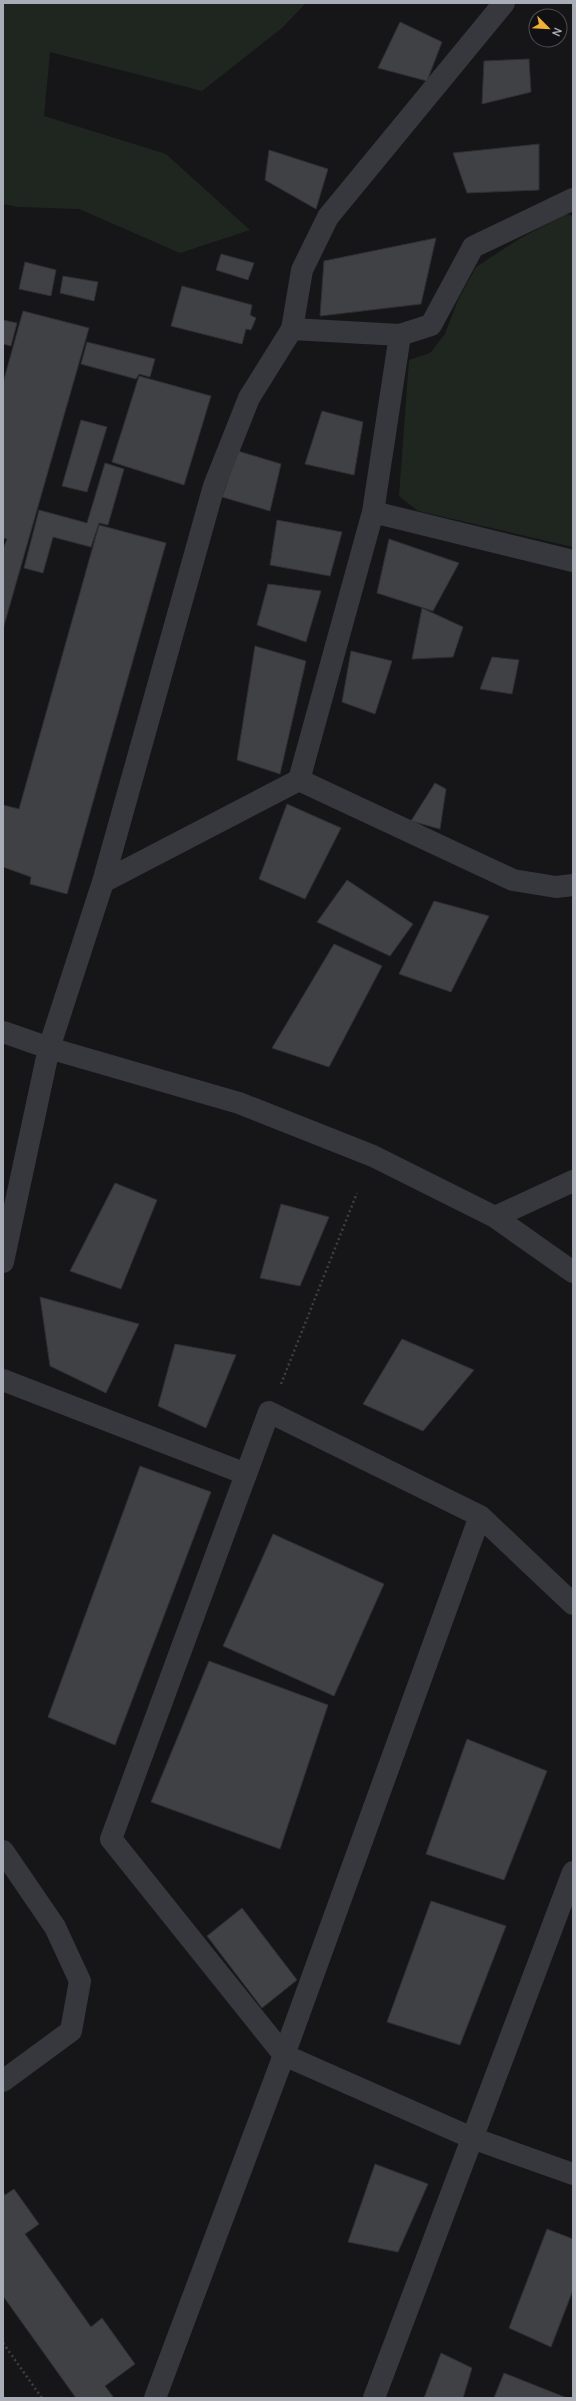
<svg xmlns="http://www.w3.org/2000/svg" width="576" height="2401" viewBox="0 0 576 2401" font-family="Manrope,sans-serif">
	<rect width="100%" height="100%" fill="#161618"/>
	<path fill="#1e261f" d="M 3,3 L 306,3 L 282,28 L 202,91 L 50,52 L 44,116 L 166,154 L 250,230 L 180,253 L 79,209 L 18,207 L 3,204 Z
		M 566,214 L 573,216 L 573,547 L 418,511 L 399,496 L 409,360 L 430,353 L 445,334 L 459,298 L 476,267 L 519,239 Z"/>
	<path fill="#404145" stroke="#303034" d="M 400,22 L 442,42 L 427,81 L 378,68 Z
		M 529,59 L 531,92 L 482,104 L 484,61 Z
		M 539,144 L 539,190 L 467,193 L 453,153 Z
		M 269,150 L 328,169 L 316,209 L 265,180 Z
		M 436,238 L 421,304 L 320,316 L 324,261 Z
		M 221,254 L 254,263 L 248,280 L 216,270 Z
		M 25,262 L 56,270 L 51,296 L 19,289 Z
		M 63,276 L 98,282 L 94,301 L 60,293 Z
		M 182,286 L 252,305 L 250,315 L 256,318 L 251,330 L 246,329 L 242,344 L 171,326 Z
		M 23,311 L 89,328 L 3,629 L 3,549 L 7,539 L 3,538 L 3,383 Z
		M 3,320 L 17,323 L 11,346 L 3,344 Z
		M 87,342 L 155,359 L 150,377 L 139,374 L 136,379 L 81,364 Z
		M 139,376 L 211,396 L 184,485 L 112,462 Z
		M 322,411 L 363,422 L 354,475 L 305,464 Z
		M 81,420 L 107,427 L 87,492 L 62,486 Z
		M 238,451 L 281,464 L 270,511 L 222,497 Z
		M 105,463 L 124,469 L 108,525 L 99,523 L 91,547 L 53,537 L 43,573 L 24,568 L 39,510 L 87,523 Z
		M 277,520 L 342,532 L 330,576 L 270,565 Z
		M 99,525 L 166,543 L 67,894 L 30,884 L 31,877 L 3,867 L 3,805 L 19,809 Z
		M 389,539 L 459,563 L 433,611 L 377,593 Z
		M 268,584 L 321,591 L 306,642 L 257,625 Z
		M 422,608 L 463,627 L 453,657 L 412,659 Z
		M 255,646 L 306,661 L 280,774 L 237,760 Z
		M 351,651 L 392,661 L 375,714 L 342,702 Z
		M 492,657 L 519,660 L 512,694 L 480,689 Z
		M 435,783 L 446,789 L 440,829 L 411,821 Z
		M 287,804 L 341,828 L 305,899 L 259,879 Z
		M 347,880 L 413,924 L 390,956 L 317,922 Z
		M 434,901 L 489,916 L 451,992 L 399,974 Z
		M 334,944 L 382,966 L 329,1067 L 272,1048 Z
		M 115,1183 L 157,1200 L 121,1289 L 70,1271 Z
		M 281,1204 L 329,1217 L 300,1286 L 260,1278 Z
		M 40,1297 L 139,1324 L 106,1393 L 50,1366 Z
		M 402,1339 L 474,1370 L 423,1431 L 363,1404 Z
		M 175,1344 L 236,1355 L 206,1428 L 158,1406 Z
		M 140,1466 L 211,1492 L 115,1745 L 48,1717 Z
		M 273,1534 L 384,1584 L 334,1696 L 223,1646 Z
		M 209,1661 L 328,1705 L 280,1849 L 151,1802 Z
		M 467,1739 L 547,1771 L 504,1880 L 426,1854 Z
		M 431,1901 L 506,1926 L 460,2045 L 387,2022 Z
		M 242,1908 L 297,1980 L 262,2008 L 207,1936 Z
		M 375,2164 L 428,2184 L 398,2252 L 348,2242 Z
		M 14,2189 L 39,2224 L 25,2234 L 91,2327 L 102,2318 L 135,2364 L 105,2386 L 114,2398 L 76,2398 L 3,2296 L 3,2192 L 5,2195 Z
		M 547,2229 L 573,2239 L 573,2290 L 551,2347 L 509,2328 Z
		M 441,2353 L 472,2368 L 463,2398 L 424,2398 Z
		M 504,2373 L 567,2398 L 494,2398 Z"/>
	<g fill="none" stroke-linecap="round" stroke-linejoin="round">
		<path stroke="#3d3f44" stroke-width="2.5" stroke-dasharray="2 3" stroke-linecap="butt" d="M 281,1384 L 357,1193
			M 3,2343 L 42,2398"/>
		<path stroke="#37383d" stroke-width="22" d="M 400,335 L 292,329 L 302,270 L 328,217 L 504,3
			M 373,512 L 573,561
			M 299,780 L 513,880 L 556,887 L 573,885
			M 103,882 L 299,780 L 373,512 L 400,335 L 431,325 L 473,247 L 573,199
			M 3,1032 L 49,1048 L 239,1103 L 373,1156 L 495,1217 L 573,1272
			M 495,1217 L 573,1181
			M 3,1262 L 49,1048 L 103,882 L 214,486 L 249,398 L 292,329
			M 3,1380 L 246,1474
			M 573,1604 L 480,1516 L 269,1412 L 111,1839 L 284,2055 L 472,2138 L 573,2174
			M 3,1851 L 55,1927 L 80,1981 L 71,2031 L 3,2081
			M 155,2398 L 284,2055 L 480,1516
			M 374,2398 L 573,1872"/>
	</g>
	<rect width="576" height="2401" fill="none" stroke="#a8adb8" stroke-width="8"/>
	<g transform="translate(548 28) rotate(114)"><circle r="19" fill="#111113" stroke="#4d4f55"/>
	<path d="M0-3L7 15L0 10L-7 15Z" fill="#f2b134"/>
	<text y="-6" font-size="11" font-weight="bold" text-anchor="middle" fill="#a8adb8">N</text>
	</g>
</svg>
